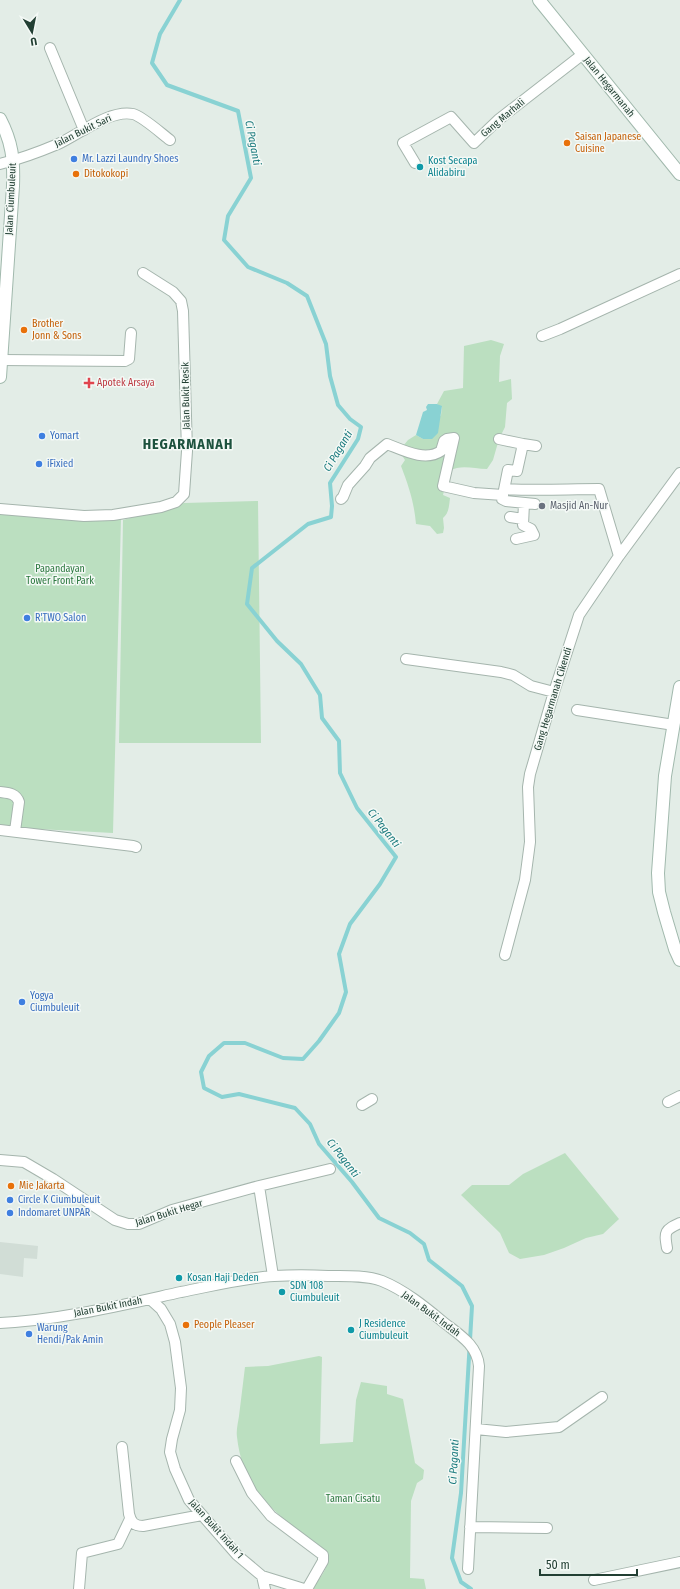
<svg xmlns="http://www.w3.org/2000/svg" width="680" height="1589" viewBox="0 0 680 1589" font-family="'Fira Sans Condensed',sans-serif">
	<rect width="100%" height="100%" fill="#e3ede7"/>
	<path fill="#d1ddd6" d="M 0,1242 L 38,1246 L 37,1259 L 24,1258 L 23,1277 L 0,1274 Z"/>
	<path fill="#bbdfc0" d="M 491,340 L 504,344 L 500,356 L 499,382 L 511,379 L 512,399 L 507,403 L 505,427 L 499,439 L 493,460 L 487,469 C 473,469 462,464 449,471 L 443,495 L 450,498 C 449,506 449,513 443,518 L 444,528 L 443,533 L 437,534 L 430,526 L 416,524 C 414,502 409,487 401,466 L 405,460 L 399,451 L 408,440 L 416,435 L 423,439 L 441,415 L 442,407 L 437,404 L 444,391 L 463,388 L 464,346 Z
		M 258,501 L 261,743 L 119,743 L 123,520 L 184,503 Z
		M 0,514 L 121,518 L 113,833 L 0,827 Z
		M 565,1153 L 619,1219 L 603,1234 L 586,1238 L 564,1248 L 544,1255 L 520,1259 L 509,1253 L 500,1233 L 461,1195 L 472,1185 L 509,1185 L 523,1174 Z
		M 319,1356 L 322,1357 L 320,1444 L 353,1442 L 356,1400 L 361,1382 L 387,1386 L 387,1394 L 403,1399 L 415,1463 L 424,1470 L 423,1479 L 417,1483 L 411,1501 L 410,1578 L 424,1579 L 426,1589 L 312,1589 C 320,1577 335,1563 323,1549 C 282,1518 243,1494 237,1437 C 236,1430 238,1423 239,1416 C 241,1400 243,1383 245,1367 L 268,1366 Z"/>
	<path fill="#89d2d3" d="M 428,404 L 437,404 L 442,406 L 438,433 L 432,439 L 423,439 L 416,435 L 423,412 L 427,410 L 426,407 Z"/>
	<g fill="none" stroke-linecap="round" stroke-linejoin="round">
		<path stroke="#89d2d3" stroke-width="4" d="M 180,0 L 160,34 L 152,63 L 167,85 L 238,111 L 251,178 L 228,216 L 224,240 L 248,267 L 287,283 L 307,296 L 326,344 L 330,376 L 338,405 L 350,419 L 361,427 L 358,439 L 330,483 L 332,506 L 331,517 L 308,524 L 252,568 L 247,604 L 277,641 L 301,664 L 320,695 L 322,718 L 339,741 L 340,773 L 357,808 L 396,857 L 380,884 L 350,924 L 339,954 L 346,992 L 339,1013 L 319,1041 L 303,1059 L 283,1058 L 245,1043 L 224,1043 L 209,1056 L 201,1072 L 204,1088 L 222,1097 L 239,1094 L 295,1108 L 310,1124 L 319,1144 L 352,1182 L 379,1218 L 410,1233 L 424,1244 L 429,1260 L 462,1286 L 472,1306 L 461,1493 L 452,1558 L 461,1582 L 471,1589"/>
		<defs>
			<path id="street" d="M 50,48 L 84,130
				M 415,163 L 403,143 L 451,117 L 474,143 L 498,120 L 583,54
				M 0,164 C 20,159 39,152 58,144 C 78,135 110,109 133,114 C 142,116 162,134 170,140
				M 542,336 L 560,329 L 680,274
				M 1,360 L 125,361 L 129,359 L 131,333
				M 523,444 L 536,446
				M 505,489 C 536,491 568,489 599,489 L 619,556
				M 503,495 L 502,499 L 506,501 L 535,504
				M 341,499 L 343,497 L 348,485 L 365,466 L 370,458 L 387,444 C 403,450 425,462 441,451 L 444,441 L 447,439 L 454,438 L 443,486 L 474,493 L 503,495 L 508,470 L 517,471 L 523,444 L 499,439
				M 0,509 L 84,516 L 113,515 L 161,507 L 176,502 L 184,494 L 187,451 L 183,311 L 181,301 L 173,292 L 143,273
				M 510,517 L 523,519
				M 516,539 L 534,535 L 531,529 L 523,525 L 524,503
				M 406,659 L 501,672 L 513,675 L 531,686 L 554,692
				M 577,710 L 674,725
				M 0,792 C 8,793 16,793 19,802 L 15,831
				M 0,830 L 133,846 L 136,847
				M 505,955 L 525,880 L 530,842 L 528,787 L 530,774 L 554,692 L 579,615 L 619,556 L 680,473
				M 668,1102 L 680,1096
				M 362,1105 L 372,1099
				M 0,1160 L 24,1162 L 53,1179 L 115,1220 L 128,1224 L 139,1224 L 172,1210 L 259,1186
				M 667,1248 C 664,1231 665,1230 680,1223
				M 273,1276 L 259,1186 L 330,1169
				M 150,1299 L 161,1309 L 170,1324 L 175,1342 L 181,1388 L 180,1410 L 172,1439 L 170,1452 L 175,1469 L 189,1500 L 237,1555 L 262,1576 L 304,1589
				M 0,1323 C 61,1320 122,1305 181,1292 C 212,1286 243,1278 274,1276 C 292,1275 310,1275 328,1276 C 344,1276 367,1275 382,1281 C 404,1290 424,1306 442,1321 C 458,1334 477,1344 479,1366 L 468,1569
				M 476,1429 L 506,1432 L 559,1427 L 602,1397
				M 122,1447 L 129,1514 C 131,1522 134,1526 143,1526 L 202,1515
				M 236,1461 L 252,1493 L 271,1516 L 323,1555 L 323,1561 L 307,1589
				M 470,1527 L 547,1528
				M 262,1576 L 265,1589
				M 594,1580 L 680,1562
				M 79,1589 L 82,1553 L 118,1544 L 130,1519"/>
			<path id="secondary" d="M 539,0 L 680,174
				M 0,119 C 12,142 14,159 13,186 L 0,377
				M 680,687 L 665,776 L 658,873 L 659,892 L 664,912 L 675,949 L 680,960"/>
		</defs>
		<use href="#street" stroke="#a5b5ad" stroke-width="12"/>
		<use href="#secondary" stroke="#a1b9ad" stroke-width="14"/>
		<use href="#street" stroke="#fff" stroke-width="10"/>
		<use href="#secondary" stroke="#fff" stroke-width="12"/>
	</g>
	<g fill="#e8710a" stroke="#f4f9f6" stroke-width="1.5">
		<circle cx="567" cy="143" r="4"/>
		<circle cx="76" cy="174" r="4"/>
		<circle cx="24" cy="330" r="4"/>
		<circle cx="11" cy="1186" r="4"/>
		<circle cx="186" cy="1325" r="4"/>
	</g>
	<g fill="#3f7fe0" stroke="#f4f9f6" stroke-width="1.5">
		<circle cx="74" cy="159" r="4"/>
		<circle cx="42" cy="436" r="4"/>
		<circle cx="39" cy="464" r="4"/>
		<circle cx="27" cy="618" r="4"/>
		<circle cx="22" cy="1002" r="4"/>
		<circle cx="10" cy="1200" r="4"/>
		<circle cx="10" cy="1213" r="4"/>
		<circle cx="29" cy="1334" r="4"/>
	</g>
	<g fill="#0f9aa8" stroke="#f4f9f6" stroke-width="1.5">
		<circle cx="420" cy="167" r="4"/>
		<circle cx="179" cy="1278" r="4"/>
		<circle cx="282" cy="1292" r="4"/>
		<circle cx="351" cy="1330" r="4"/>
	</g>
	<path fill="#e0444e" stroke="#f4f9f6" stroke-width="1.5" d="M87 377h4v4h4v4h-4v4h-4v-4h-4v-4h4z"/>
	<circle fill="#6b7280" stroke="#f4f9f6" stroke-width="1.5" cx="542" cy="506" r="4"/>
	<g text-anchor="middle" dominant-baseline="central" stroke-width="3" stroke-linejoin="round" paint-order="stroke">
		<g font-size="10" fill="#223f33" stroke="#f4f9f6">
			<text transform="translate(609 87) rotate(51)">Jalan Hegarmanah</text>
			<text transform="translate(503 118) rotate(-40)">Gang Marhali</text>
			<text transform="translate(83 131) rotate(-26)">Jalan Bukit Sari</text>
			<text transform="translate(11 199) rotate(-87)">Jalan Ciumbuleuit</text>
			<text transform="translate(186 396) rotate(-91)">Jalan Bukit Resik</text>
			<text transform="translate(553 699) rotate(-73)">Gang Hegarmanah Cikendi</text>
			<text transform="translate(169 1213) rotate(-17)">Jalan Bukit Hegar</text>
			<text transform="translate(108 1307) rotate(-11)">Jalan Bukit Indah</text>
			<text transform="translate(431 1314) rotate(36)">Jalan Bukit Indah</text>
			<text transform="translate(216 1529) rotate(48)">Jalan Bukit Indah 1</text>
		</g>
		<g font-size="10" fill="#c56008" stroke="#f4f9f6" text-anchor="start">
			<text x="575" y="137">Saisan Japanese<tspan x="575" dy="12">Cuisine</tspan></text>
			<text x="84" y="174">Ditokokopi</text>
			<text x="32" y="324">Brother<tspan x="32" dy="12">Jonn &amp; Sons</tspan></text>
			<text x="19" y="1186">Mie Jakarta</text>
			<text x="194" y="1325">People Pleaser</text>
		</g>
		<g font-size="10" fill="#366cbe" stroke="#f4f9f6" text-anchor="start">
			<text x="82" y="159">Mr. Lazzi Laundry Shoes</text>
			<text x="50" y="436">Yomart</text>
			<text x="47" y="464">iFixied</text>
			<text x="35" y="618">R'TWO Salon</text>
			<text x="30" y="996">Yogya<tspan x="30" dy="12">Ciumbuleuit</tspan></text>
			<text x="18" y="1200">Circle K Ciumbuleuit</text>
			<text x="18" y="1213">Indomaret UNPAR</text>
			<text x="37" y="1328">Warung<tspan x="37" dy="12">Hendi/Pak Amin</tspan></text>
		</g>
		<g font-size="10" fill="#0d838f" stroke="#f4f9f6" text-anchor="start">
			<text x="428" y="161">Kost Secapa<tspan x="428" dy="12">Alidabiru</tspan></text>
			<text x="187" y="1278">Kosan Haji Deden</text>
			<text x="290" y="1286">SDN 108<tspan x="290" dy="12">Ciumbuleuit</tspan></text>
			<text x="359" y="1324">J Residence<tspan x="359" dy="12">Ciumbuleuit</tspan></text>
		</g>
		<g font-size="10" fill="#be3a42" stroke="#f4f9f6" text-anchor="start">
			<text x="97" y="383">Apotek Arsaya</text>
		</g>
		<g font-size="10" fill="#5b616d" stroke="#f4f9f6" text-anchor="start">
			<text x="550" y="506">Masjid An-Nur</text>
		</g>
		<g font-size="10" fill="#2b773e" stroke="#f4f9f6">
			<text x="60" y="569">Papandayan<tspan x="60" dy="12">Tower Front Park</tspan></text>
			<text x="353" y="1499">Taman Cisatu</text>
		</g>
		<g font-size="11" font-style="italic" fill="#1a7a7d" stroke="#f4f9f6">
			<text transform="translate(253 143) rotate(79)">Ci Paganti</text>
			<text transform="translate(338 451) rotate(-59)">Ci Paganti</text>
			<text transform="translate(384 828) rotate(52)">Ci Paganti</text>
			<text transform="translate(343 1158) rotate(52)">Ci Paganti</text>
			<text transform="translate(454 1462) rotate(-87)">Ci Paganti</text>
		</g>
		<g font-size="14" font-weight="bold" letter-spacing="1" fill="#1d523e" stroke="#f4f9f6">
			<text x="188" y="444">HEGARMANAH</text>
		</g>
	</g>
	<g transform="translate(32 32) rotate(170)" stroke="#f4f9f6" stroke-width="3" paint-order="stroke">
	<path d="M0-3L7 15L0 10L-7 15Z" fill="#223f33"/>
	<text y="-6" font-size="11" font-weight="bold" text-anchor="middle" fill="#223f33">U</text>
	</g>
	<path d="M540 1569v6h97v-6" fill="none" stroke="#223f33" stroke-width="2"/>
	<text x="546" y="1569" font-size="12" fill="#223f33" stroke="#f4f9f6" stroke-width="3" paint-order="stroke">50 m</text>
</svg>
